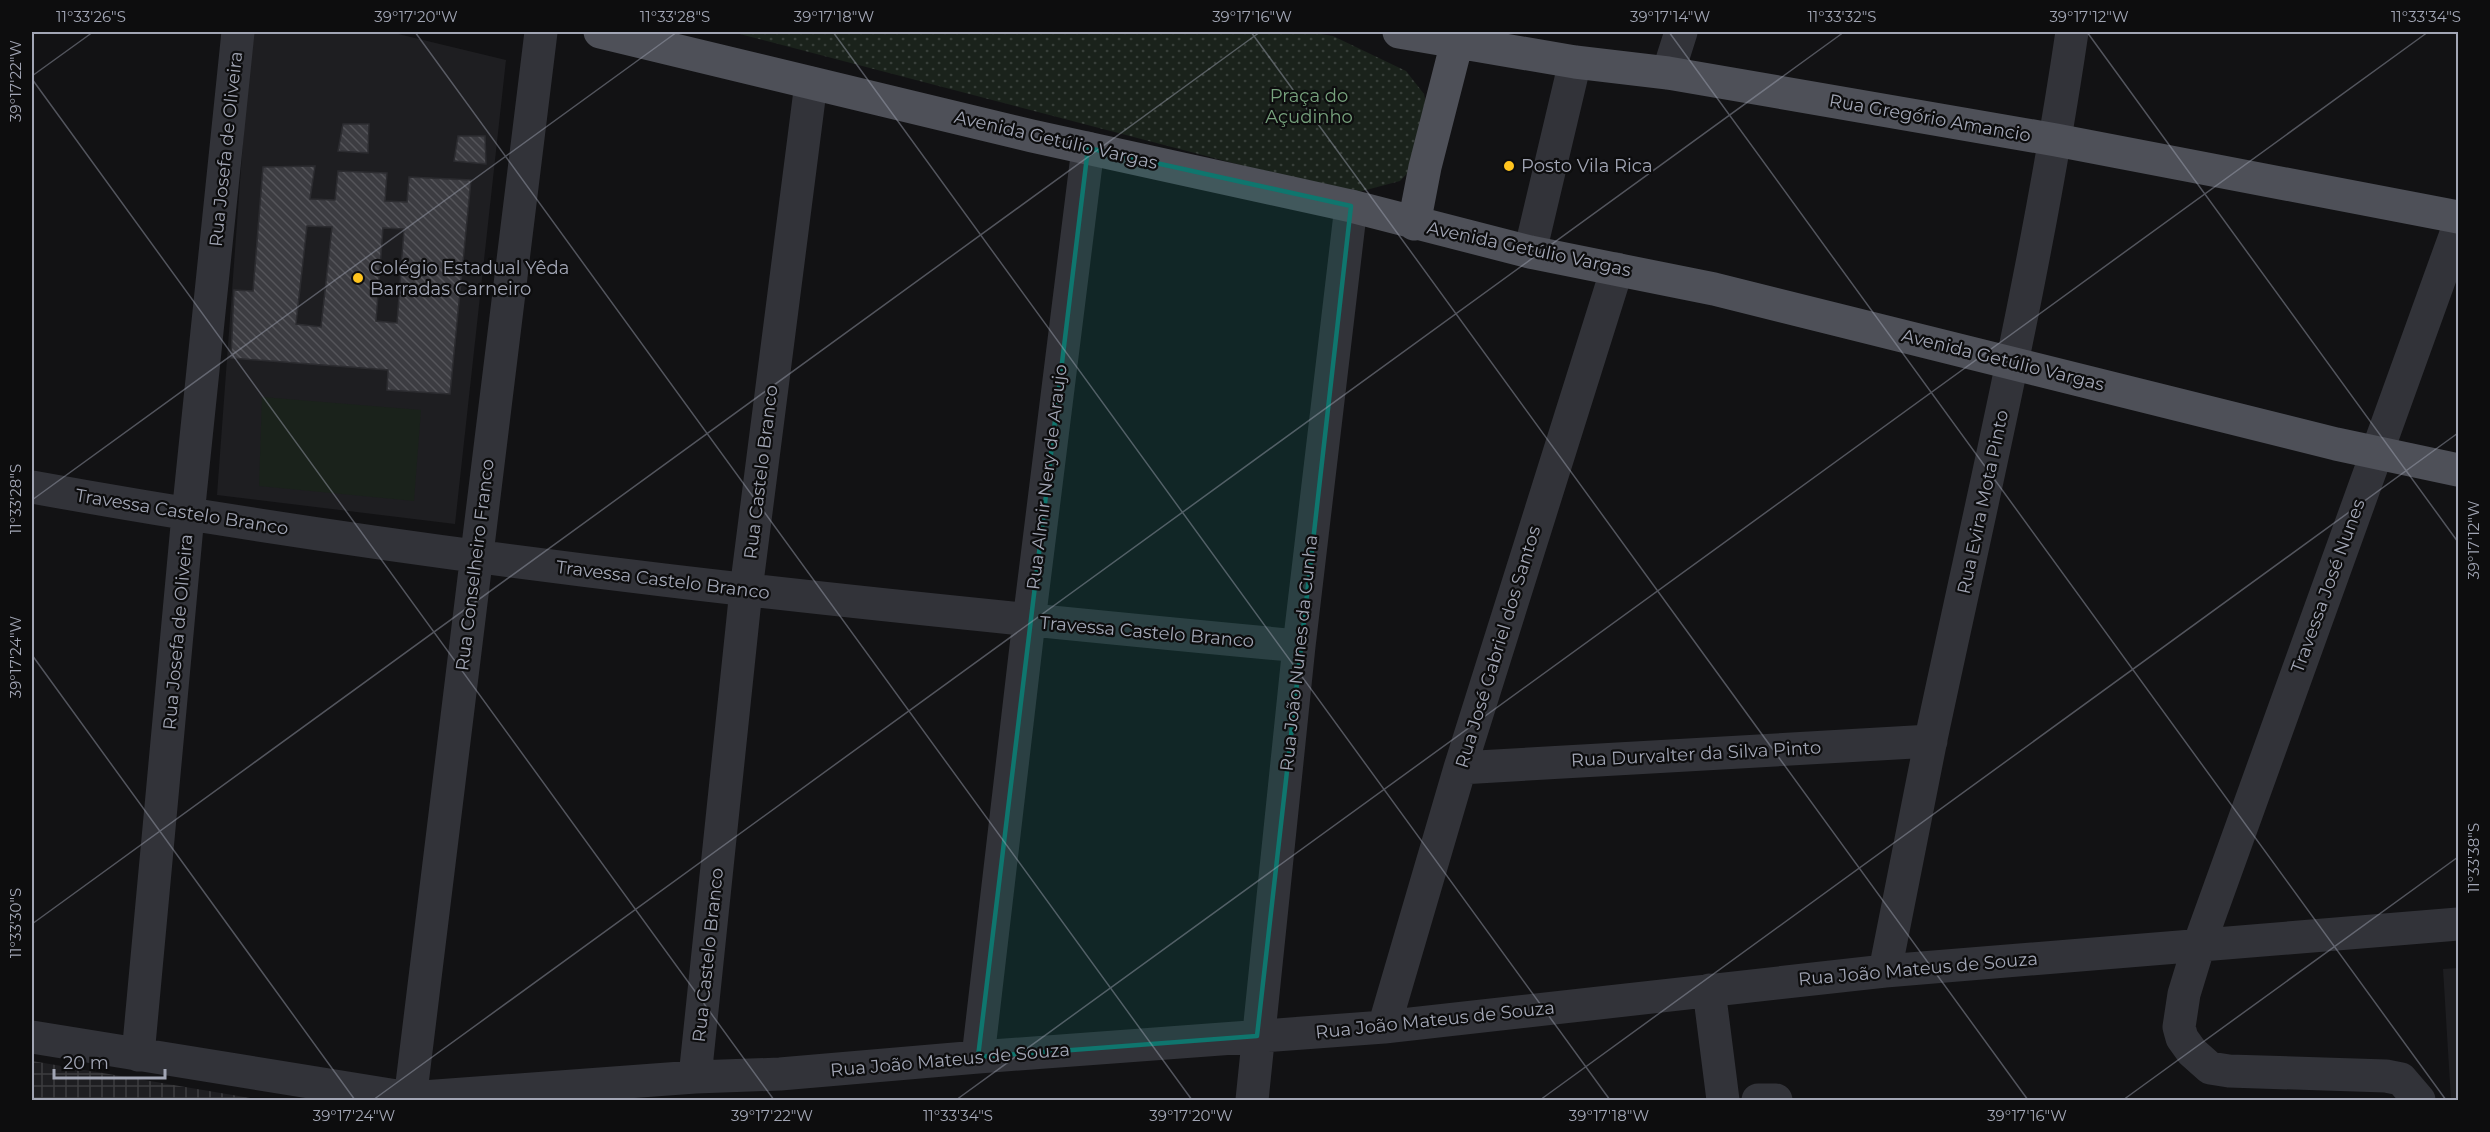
<svg xmlns="http://www.w3.org/2000/svg" width="2490" height="1132" viewBox="0 0 2490 1132" font-family="Montserrat,sans-serif">
	<defs>
		<pattern id="industrial-grid" width="8" height="8" patternUnits="userSpaceOnUse" patternTransform="scale(1.5)"><rect width="8" height="8" fill="#1e1e21"/><path d="M0 4h8M4 0v8" fill="none" stroke="#3c3c3f"/></pattern>
		<pattern id="park-dots" width="8" height="8" patternUnits="userSpaceOnUse" patternTransform="scale(1.5)"><rect width="8" height="8" fill="#1a221b"/><path d="M2 2h.1M6 6h.1" fill="none" stroke="#383f3a" stroke-width="1.8" stroke-linecap="round"/></pattern>
		<pattern id="building-back-hatch" width="6" height="6" patternUnits="userSpaceOnUse" patternTransform="scale(1.5)"><rect width="6" height="6" fill="#3c3c41"/><path d="M-1 5l2 2M0 0l6 6M5-1l2 2" fill="none" stroke="#55555a"/></pattern>
	</defs>
	<rect width="100%" height="100%" fill="#121214"/>
	<path fill="#1e1e21" d="M 251,32 L 390,32 L 506,60 L 455,524 L 217,495 Z
		M 2458,968 L 2458,1100 L 2451,1100 L 2443,969 Z"/>
	<path fill="url(#industrial-grid)" d="M 32,1061 L 262,1100 L 32,1100 Z"/>
	<path fill="url(#park-dots)" d="M 732,32 L 1308,32 L 1333,36 L 1406,71 L 1424,94 L 1432,130 L 1422,158 L 1400,181 L 1351,194 Z"/>
	<path fill="#1a221b" d="M 262,397 L 421,410 L 414,501 L 259,486 Z"/>
	<path fill="url(#building-back-hatch)" stroke="#2c2c30" stroke-width="1.5" fill-rule="evenodd" d="M 343,124 L 369,124 L 368,153 L 338,151 Z
		M 458,136 L 485,136 L 486,164 L 454,161 Z
		M 315,166 L 310,199 L 335,200 L 338,171 L 387,173 L 385,201 L 407,202 L 409,177 L 471,180 L 450,394 L 387,390 L 388,370 L 231,358 L 234,290 L 253,291 L 263,167 ZM 307,226 L 332,227 L 321,327 L 296,324 ZM 383,228 L 404,229 L 397,323 L 376,321 Z"/>
	<g fill="none" stroke-linecap="round" stroke-linejoin="round">
		<path stroke="#323339" stroke-width="33" d="M 1668,73 L 1681,32
			M 1530,252 L 1575,62
			M 32,487 C 451,563 875,606 1299,646
			M 1460,768 L 1931,741
			M 1885,971 C 1901,894 1915,816 1931,739 C 1981,504 2037,270 2072,32
			M 1709,990 L 1723,1100
			M 1384,1027 L 1460,768 L 1617,269
			M 32,1037 L 409,1098 L 695,1077 L 780,1074 L 978,1057 L 1384,1027 L 1885,971 L 2458,924
			M 138,1055 L 188,515 L 238,32
			M 978,1057 L 1029,621 L 1088,148
			M 695,1077 L 746,590 L 811,83
			M 410,1100 L 541,32
			M 1252,1100 L 1299,646 L 1351,206
			M 1758,1100 L 1776,1100
			M 2419,1100 L 2401,1079 L 2386,1076 L 2229,1071 L 2210,1068 L 2192,1052 L 2182,1038 L 2179,1027 L 2184,994 L 2199,945 L 2458,228"/>
		<path stroke="#4e5058" stroke-width="33" d="M 600,32 L 1032,136 L 1351,206 L 1530,252 L 1714,289 L 2336,444 L 2458,470
			M 1399,32 L 1575,62 L 1668,73 L 2056,140 L 2458,217
			M 1414,224 L 1425,167 L 1457,42"/>
	</g>
	<path fill="#0f766e" fill-opacity="0.2" stroke="#0f766e" stroke-width="4.5" stroke-linejoin="round" d="M 1088,148 L 1351,206 L 1257,1036 L 978,1057 Z"/>
	<path fill="none" stroke="#a2a6b5" stroke-width="1.5" stroke-opacity="0.45" d="M 415,32 L 1192,1100M 833,32 L 1610,1100M 1251,32 L 2028,1100M 1669,32 L 2446,1100M 2087,32 L 2458,542M 32,76 L 93,32M 32,79 L 774,1100M 32,500 L 677,32M 32,655 L 355,1100M 32,924 L 1260,32M 373,1100 L 1844,32M 956,1100 L 2428,32M 1540,1100 L 2458,433M 2123,1100 L 2458,857"/>
	<g fill="#ffc41e" stroke="#0d0d0e" stroke-width="2">
		<circle cx="1509" cy="166" r="6"/>
		<circle cx="358" cy="278" r="6"/>
	</g>
	<g text-anchor="middle" dominant-baseline="central" stroke-width="4.5" stroke-linejoin="round" paint-order="stroke">
		<g font-size="18" fill="#77a27d" stroke="#0d0d0e">
			<text x="1309" y="96">Praça do<tspan x="1309" dy="21">Açudinho</tspan></text>
		</g>
		<g font-size="18" fill="#a2a6b5" stroke="#0d0d0e">
			<text transform="translate(1930 118) rotate(10)">Rua Gregório Amancio</text>
			<text transform="translate(1056 140) rotate(13)">Avenida Getúlio Vargas</text>
			<text transform="translate(226 149) rotate(-84)">Rua Josefa de Oliveira</text>
			<text transform="translate(1529 249) rotate(12)">Avenida Getúlio Vargas</text>
			<text transform="translate(2003 360) rotate(14)">Avenida Getúlio Vargas</text>
			<text transform="translate(761 472) rotate(-83)">Rua Castelo Branco</text>
			<text transform="translate(1047 477) rotate(-83)">Rua Almir Nery de Araujo</text>
			<text transform="translate(1983 502) rotate(-78)">Rua Evira Mota Pinto</text>
			<text transform="translate(182 512) rotate(9)">Travessa Castelo Branco</text>
			<text transform="translate(475 565) rotate(-83)">Rua Conselheiro Franco</text>
			<text transform="translate(663 580) rotate(7)">Travessa Castelo Branco</text>
			<text transform="translate(2328 586) rotate(-70)">Travessa José Nunes</text>
			<text transform="translate(178 632) rotate(-85)">Rua Josefa de Oliveira</text>
			<text transform="translate(1147 632) rotate(5)">Travessa Castelo Branco</text>
			<text transform="translate(1498 647) rotate(-73)">Rua José Gabriel dos Santos</text>
			<text transform="translate(1299 653) rotate(-84)">Rua João Nunes da Cunha</text>
			<text transform="translate(1696 754) rotate(-3)">Rua Durvalter da Silva Pinto</text>
			<text transform="translate(708 955) rotate(-84)">Rua Castelo Branco</text>
			<text transform="translate(1918 969) rotate(-5)">Rua João Mateus de Souza</text>
			<text transform="translate(1435 1020) rotate(-6)">Rua João Mateus de Souza</text>
			<text transform="translate(950 1060) rotate(-5)">Rua João Mateus de Souza</text>
		</g>
		<g font-size="18" fill="#a2a6b5" stroke="#0d0d0e" text-anchor="start">
			<text x="1521" y="166">Posto Vila Rica</text>
			<text x="370" y="268">Colégio Estadual Yêda<tspan x="370" dy="21">Barradas Carneiro</tspan></text>
		</g>
	</g>
	<rect width="2490" height="1132" fill="none" stroke="#0d0d0e" stroke-width="66"/>
	<path d="M54 1069v9h111v-9" fill="none" stroke="#a2a6b5" stroke-width="3"/>
	<text x="63" y="1069" font-size="18" fill="#a2a6b5" stroke="#0d0d0e" stroke-width="4.5" paint-order="stroke">20 m</text>
	<rect x="33" y="33" width="2424" height="1066" fill="none" stroke="#a2a6b5" stroke-width="2"/>
	<g font-size="15" text-anchor="middle" fill="#a2a6b5">
		<text x="91" y="22">11°33'26"S</text>
		<text x="416" y="22">39°17'20"W</text>
		<text x="675" y="22">11°33'28"S</text>
		<text x="834" y="22">39°17'18"W</text>
		<text x="1252" y="22">39°17'16"W</text>
		<text x="1670" y="22">39°17'14"W</text>
		<text x="1842" y="22">11°33'32"S</text>
		<text x="2089" y="22">39°17'12"W</text>
		<text x="2426" y="22">11°33'34"S</text>
		<text transform="translate(16 81) rotate(-90)" y="5">39°17'22"W</text>
		<text transform="translate(16 499) rotate(-90)" y="5">11°33'28"S</text>
		<text transform="translate(2474 540) rotate(-90)" y="5">39°17'12"W</text>
		<text transform="translate(16 657) rotate(-90)" y="5">39°17'24"W</text>
		<text transform="translate(2474 858) rotate(-90)" y="5">11°33'38"S</text>
		<text transform="translate(16 923) rotate(-90)" y="5">11°33'30"S</text>
		<text x="354" y="1121">39°17'24"W</text>
		<text x="772" y="1121">39°17'22"W</text>
		<text x="958" y="1121">11°33'34"S</text>
		<text x="1191" y="1121">39°17'20"W</text>
		<text x="1609" y="1121">39°17'18"W</text>
		<text x="2027" y="1121">39°17'16"W</text>
	</g>
</svg>
